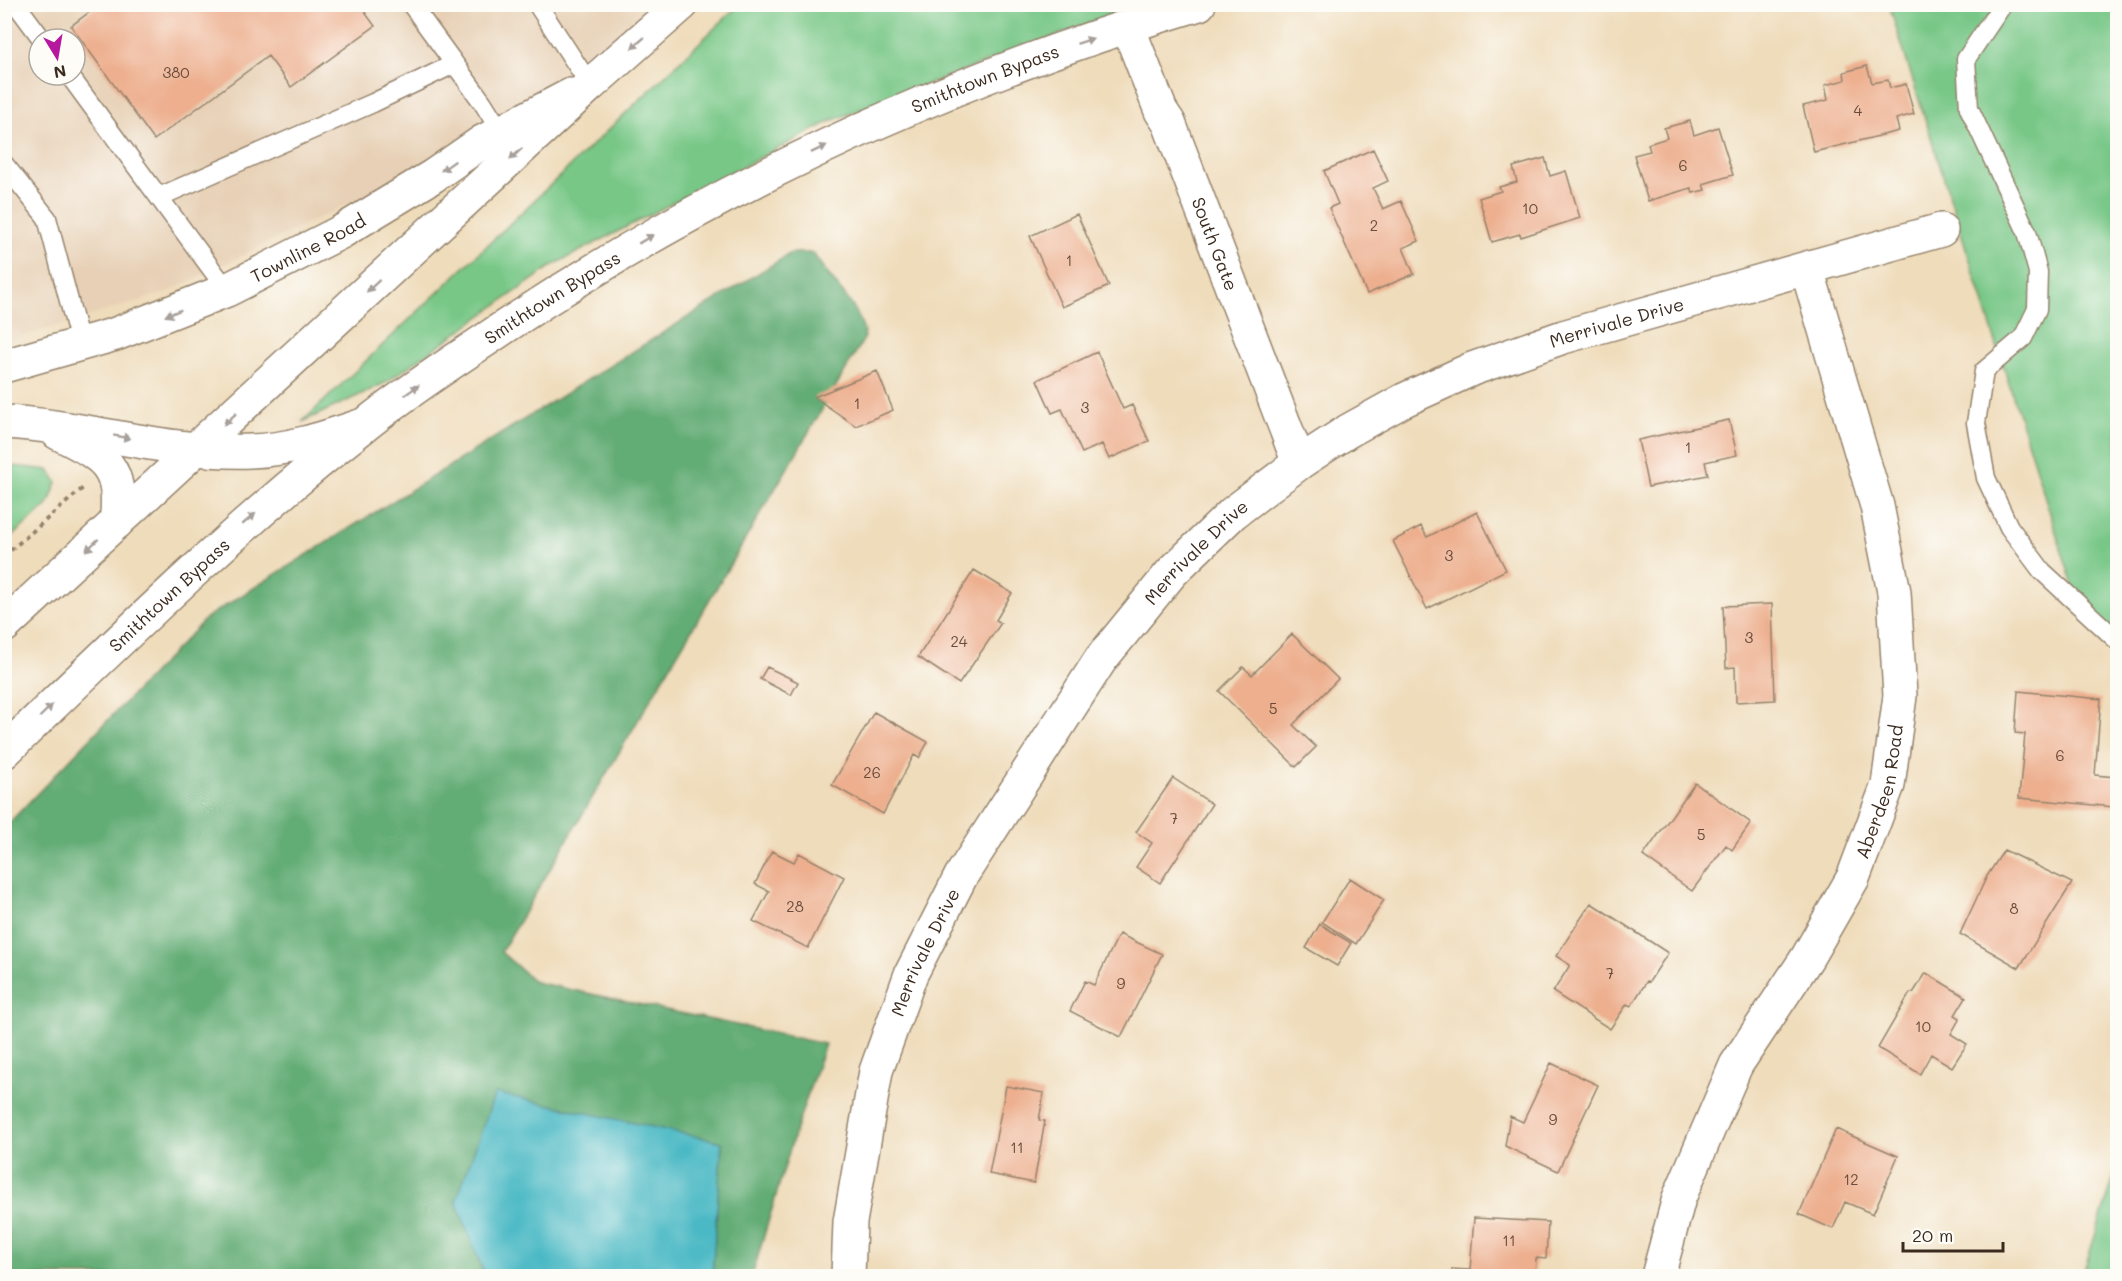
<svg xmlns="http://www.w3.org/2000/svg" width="2122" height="1281" viewBox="0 0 2122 1281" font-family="Mali,sans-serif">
	<rect width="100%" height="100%" fill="#fdfcf7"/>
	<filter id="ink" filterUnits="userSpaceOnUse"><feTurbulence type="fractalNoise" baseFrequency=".0167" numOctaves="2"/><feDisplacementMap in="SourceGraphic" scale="12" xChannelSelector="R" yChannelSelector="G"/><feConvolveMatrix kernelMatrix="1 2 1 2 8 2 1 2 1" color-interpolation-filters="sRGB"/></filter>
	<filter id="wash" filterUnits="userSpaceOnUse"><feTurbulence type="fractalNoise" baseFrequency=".008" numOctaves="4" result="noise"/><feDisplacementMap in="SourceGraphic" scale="24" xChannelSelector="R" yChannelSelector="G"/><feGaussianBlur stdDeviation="1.35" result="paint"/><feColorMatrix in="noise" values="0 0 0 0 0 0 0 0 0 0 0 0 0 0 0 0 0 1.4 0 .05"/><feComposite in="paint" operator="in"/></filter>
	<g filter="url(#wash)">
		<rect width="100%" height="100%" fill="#efdcbb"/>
		<path fill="#e7d0b5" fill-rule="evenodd" d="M 5,5 L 662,5 L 468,145 L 165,293 L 5,342 ZM 39,39 L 75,39 L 75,75 L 39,75 Z"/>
		<path fill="#78c787" stroke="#5a7852" stroke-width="1.5" d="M 739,5 L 1138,5 L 833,120 L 555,264 L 385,383 L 302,422 Z
			M 1889,5 L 2117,5 L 2117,633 L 2080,608 Z
			M 5,465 L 49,470 L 57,482 L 48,505 L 5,542 Z
			M 2117,1168 L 2117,1276 L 2082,1276 Z"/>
		<path fill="#62ac74" stroke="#4e6b49" stroke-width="1.5" d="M 791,253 L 813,253 C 830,282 860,304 865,337 L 501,952 L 535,982 L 825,1044 L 795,1132 L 752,1276 L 712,1276 L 722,1142 L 456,1201 L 485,1276 L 5,1276 L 4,828 L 207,617 Z"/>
		<path fill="#4bb9c5" stroke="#437272" stroke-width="1.5" d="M 495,1093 L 722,1142 L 712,1276 L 485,1276 L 456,1201 Z"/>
		<g id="blocks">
			<path fill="#edaf8e" d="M 100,4 L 359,4 L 375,26 L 291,87 L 268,56 L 154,140 L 71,26 Z
				M 1867,66 L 1872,83 L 1888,80 L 1890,88 L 1906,84 L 1914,114 L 1896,119 L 1899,131 L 1814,152 L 1803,106 L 1828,100 L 1825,85 L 1845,80 L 1844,72 Z
				M 1690,121 L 1694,135 L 1718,127 L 1733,175 L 1703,184 L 1705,190 L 1693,193 L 1691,188 L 1648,201 L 1634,155 L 1650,151 L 1648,144 L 1667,138 L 1664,128 Z
				M 1373,149 L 1388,181 L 1373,188 L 1383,209 L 1401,201 L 1419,241 L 1403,248 L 1414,274 L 1367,294 L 1329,208 L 1338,204 L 1324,171 Z
				M 1545,158 L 1550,176 L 1566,171 L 1580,218 L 1521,237 L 1520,234 L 1492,242 L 1479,198 L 1501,191 L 1499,187 L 1517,182 L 1513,167 Z
				M 1077,214 L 1109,286 L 1062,307 L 1030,236 Z
				M 1097,352 L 1123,409 L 1132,405 L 1149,441 L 1109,459 L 1102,444 L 1082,453 L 1062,409 L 1052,413 L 1037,380 Z
				M 877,371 L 893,410 L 856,426 L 814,397 Z
				M 1729,420 L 1737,455 L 1705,462 L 1708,475 L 1648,487 L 1638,440 Z
				M 1477,512 L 1506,570 L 1427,609 L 1393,541 L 1421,526 L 1427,537 Z
				M 974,570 L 1012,593 L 996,620 L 1001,623 L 959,684 L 918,657 Z
				M 1772,604 L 1775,700 L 1736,702 L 1735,667 L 1726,668 L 1723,606 Z
				M 1292,634 L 1338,679 L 1293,725 L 1316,747 L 1296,767 L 1219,691 L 1243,667 L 1252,675 Z
				M 767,667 L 798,682 L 791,695 L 760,679 Z
				M 2018,691 L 2101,699 L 2095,775 L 2116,777 L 2114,807 L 2019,798 L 2025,734 L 2015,733 Z
				M 874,712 L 928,742 L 919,758 L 914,755 L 883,814 L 832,785 Z
				M 1173,778 L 1212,804 L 1160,883 L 1136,867 L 1152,843 L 1136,832 Z
				M 1695,783 L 1751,823 L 1732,850 L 1726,845 L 1692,891 L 1643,856 Z
				M 2004,850 L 2072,883 L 2019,968 L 1960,934 L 1987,876 Z
				M 772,851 L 794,862 L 799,853 L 844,877 L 808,948 L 753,921 L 769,891 L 755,884 Z
				M 1350,878 L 1384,900 L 1356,944 L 1322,922 Z
				M 1591,903 L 1668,953 L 1649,982 L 1647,981 L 1631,1006 L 1627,1004 L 1610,1029 L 1553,992 L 1570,965 L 1556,956 Z
				M 1320,924 L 1351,943 L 1337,966 L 1306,948 Z
				M 1119,934 L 1162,954 L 1121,1037 L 1070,1011 L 1085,981 L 1094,985 Z
				M 1926,973 L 1966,997 L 1955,1015 L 1960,1018 L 1951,1034 L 1967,1044 L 1952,1067 L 1931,1054 L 1920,1074 L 1878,1048 L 1910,993 L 1913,993 Z
				M 1551,1063 L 1598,1085 L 1558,1171 L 1505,1146 L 1510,1116 L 1523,1122 Z
				M 1006,1086 L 1044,1093 L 1039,1120 L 1045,1121 L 1034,1183 L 989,1174 Z
				M 1836,1129 L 1898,1156 L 1873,1214 L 1845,1202 L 1833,1229 L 1799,1214 Z
				M 1474,1218 L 1548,1222 L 1546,1259 L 1536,1258 L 1535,1276 L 1452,1276 L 1452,1269 L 1470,1270 Z"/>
		</g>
	</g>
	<g filter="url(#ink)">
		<use href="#blocks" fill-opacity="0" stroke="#95836c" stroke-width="1.5"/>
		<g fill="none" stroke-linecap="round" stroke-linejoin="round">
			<defs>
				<path id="lane" d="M 16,4 L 42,39
					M 411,4 L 483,103 L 501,132
					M 537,4 L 590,85
					M 2003,4 L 1966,59 L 1969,108 L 2027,232 L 2038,272 L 2037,309 L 2023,338 L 1984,371 L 1976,423 L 1986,478 L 2009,527 L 2042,571 L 2118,641
					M 69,75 L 227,290
					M 4,164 L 47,218 L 81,346
					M 159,197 L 373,103 L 454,64"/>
				<g id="street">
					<path id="s1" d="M 1128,27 L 1161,111 L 1169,123 L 1299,463"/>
					<path id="s2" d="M 848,1276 L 850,1222 L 876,1071 L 911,974 L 961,876 L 1101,659 L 1172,572 L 1233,513 L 1299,463 L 1348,431 L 1404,400 L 1472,369 L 1563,337 L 1941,230"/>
					<path id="s3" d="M 1658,1276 L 1679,1198 L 1736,1065 L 1807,958 L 1853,878 L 1888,785 L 1900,696 L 1894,592 L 1877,506 L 1807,269"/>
				</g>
				<g id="secondary">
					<path id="s4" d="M 4,366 L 116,334 L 227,290 L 341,232 L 433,176 L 482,142 L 571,95"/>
					<path d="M 4,422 C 87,426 168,454 251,451 C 290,450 327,437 363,425"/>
					<path d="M 58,433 C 106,457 123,466 116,523"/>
				</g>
				<g id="highway">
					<path d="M 4,626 L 590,85 L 682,4"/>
					<path id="s5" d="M 4,752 C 121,639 237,525 365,425 C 410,389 459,358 506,326 C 720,184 953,77 1199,4"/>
				</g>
			</defs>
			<use href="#lane" stroke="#95836c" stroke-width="21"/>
			<use href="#street" stroke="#95836c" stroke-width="36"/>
			<use href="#secondary" stroke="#95836c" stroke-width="36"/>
			<use href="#highway" stroke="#95836c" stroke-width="36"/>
			<path stroke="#95836c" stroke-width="4" stroke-dasharray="4.5 4.5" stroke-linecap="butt" d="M 4,556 L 83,488"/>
			<use href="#lane" stroke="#fff" stroke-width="18"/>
			<use href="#street" stroke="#fff" stroke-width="33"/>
			<use href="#secondary" stroke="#fff" stroke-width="33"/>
			<use href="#highway" stroke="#fff" stroke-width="33"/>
		</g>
		<defs><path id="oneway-solid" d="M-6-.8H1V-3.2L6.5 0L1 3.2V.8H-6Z" transform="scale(1.5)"/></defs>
		<g fill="#a79f9a">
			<use href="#oneway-solid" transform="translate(1085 41) rotate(-19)"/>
			<use href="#oneway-solid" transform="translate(638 43) rotate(139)"/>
			<use href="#oneway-solid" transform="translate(819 149) rotate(-26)"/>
			<use href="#oneway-solid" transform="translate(516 154) rotate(137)"/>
			<use href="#oneway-solid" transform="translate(448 166) rotate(145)"/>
			<use href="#oneway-solid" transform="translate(646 239) rotate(-31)"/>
			<use href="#oneway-solid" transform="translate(373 286) rotate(137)"/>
			<use href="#oneway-solid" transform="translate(173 313) rotate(158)"/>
			<use href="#oneway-solid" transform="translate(412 390) rotate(-35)"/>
			<use href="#oneway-solid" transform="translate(230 419) rotate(137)"/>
			<use href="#oneway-solid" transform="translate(122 437) rotate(10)"/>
			<use href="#oneway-solid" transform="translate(249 519) rotate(-40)"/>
			<use href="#oneway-solid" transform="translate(92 545) rotate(137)"/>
			<use href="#oneway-solid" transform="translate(46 711) rotate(-44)"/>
		</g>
	</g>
	<g text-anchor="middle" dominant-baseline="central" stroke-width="5" stroke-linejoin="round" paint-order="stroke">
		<g font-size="15" fill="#684b3a">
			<text x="176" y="72">380</text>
			<text x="1858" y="110">4</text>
			<text x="1683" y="165">6</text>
			<text x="1530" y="208">10</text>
			<text x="1374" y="225">2</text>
			<text x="1069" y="260">1</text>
			<text x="857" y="403">1</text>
			<text x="1085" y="407">3</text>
			<text x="1688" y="447">1</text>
			<text x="1449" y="555">3</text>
			<text x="1749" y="637">3</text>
			<text x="959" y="641">24</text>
			<text x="1273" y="708">5</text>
			<text x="2060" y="755">6</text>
			<text x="872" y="772">26</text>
			<text x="1174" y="818">7</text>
			<text x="1701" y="834">5</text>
			<text x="795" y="906">28</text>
			<text x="2014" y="908">8</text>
			<text x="1610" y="973">7</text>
			<text x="1121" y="983">9</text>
			<text x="1923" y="1026">10</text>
			<text x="1553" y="1119">9</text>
			<text x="1017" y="1147">11</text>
			<text x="1851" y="1179">12</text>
			<text x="1509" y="1240">11</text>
		</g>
		<g font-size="18" fill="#3b2a1e" stroke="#fdfcf7">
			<text stroke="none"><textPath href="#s5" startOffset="1200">Smithtown Bypass</textPath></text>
			<text stroke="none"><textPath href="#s1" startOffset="234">South Gate</textPath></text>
			<text stroke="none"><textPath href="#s4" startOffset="327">Townline Road</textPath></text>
			<text stroke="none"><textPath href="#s5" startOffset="714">Smithtown Bypass</textPath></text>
			<text stroke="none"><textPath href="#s2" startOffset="1308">Merrivale Drive</textPath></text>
			<text stroke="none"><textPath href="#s2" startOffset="822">Merrivale Drive</textPath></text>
			<text stroke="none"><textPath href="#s5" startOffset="228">Smithtown Bypass</textPath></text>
			<text stroke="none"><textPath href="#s3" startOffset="537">Aberdeen Road</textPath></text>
			<text stroke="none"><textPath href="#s2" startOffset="336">Merrivale Drive</textPath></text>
		</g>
	</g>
	<rect width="2122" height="1281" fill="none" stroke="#fdfcf7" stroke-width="24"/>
	<g transform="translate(57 57) rotate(169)"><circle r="28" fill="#fdfcf7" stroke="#afa8a0" stroke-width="1.5"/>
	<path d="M0-4.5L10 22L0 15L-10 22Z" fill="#b5179e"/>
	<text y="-9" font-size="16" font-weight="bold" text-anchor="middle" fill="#3b2a1e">N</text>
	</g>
	<path d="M1903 1242v9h100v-9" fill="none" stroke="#3b2a1e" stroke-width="3"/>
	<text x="1912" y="1242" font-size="18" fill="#3b2a1e" stroke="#fdfcf7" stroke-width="4.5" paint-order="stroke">20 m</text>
</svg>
